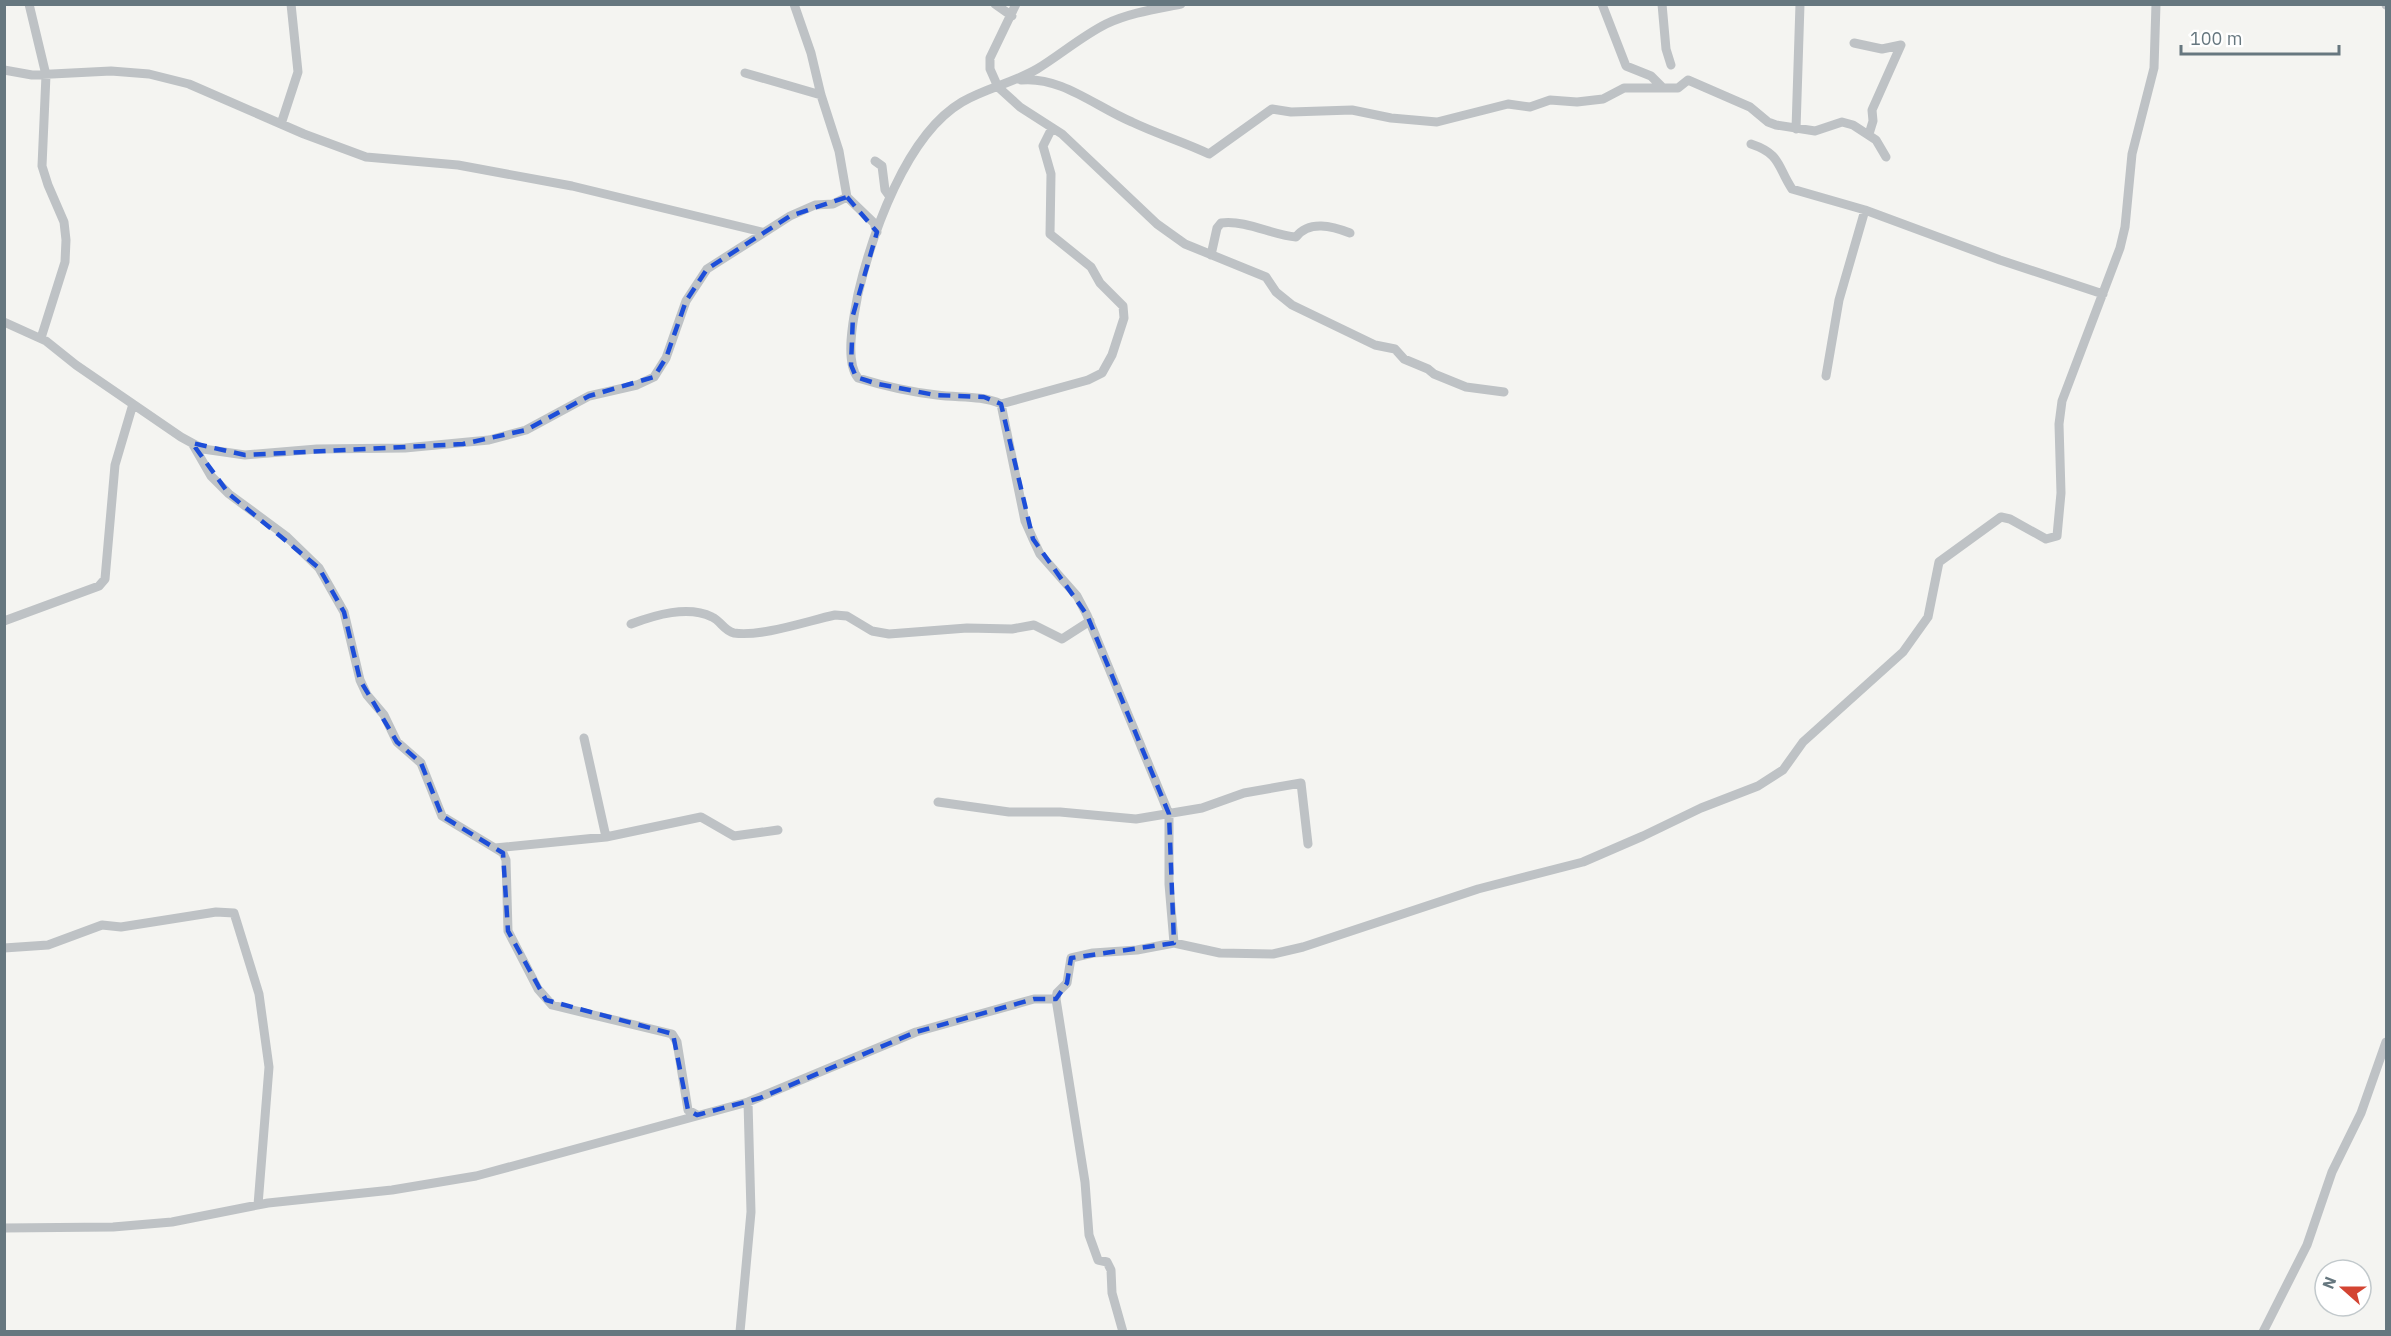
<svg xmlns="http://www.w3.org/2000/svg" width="2391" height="1336" viewBox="0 0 2391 1336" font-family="'IBM Plex Sans',sans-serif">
	<rect width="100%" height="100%" fill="#f4f4f1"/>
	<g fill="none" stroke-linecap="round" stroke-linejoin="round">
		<path stroke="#bec2c5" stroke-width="9" d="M 29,4 L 46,75 L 42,166 L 48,185 L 64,222 L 66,240 L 65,262 L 41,338
			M 794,4 L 811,53 L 821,95 L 839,151 L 847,197
			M 995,4 L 1012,16
			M 1016,4 L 990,58 L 990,69 L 998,87 L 1020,107 L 1062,134 L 1157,224 L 1185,244 L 1266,277 L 1276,292 L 1292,305 L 1375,345 L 1395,349 L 1404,359 L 1428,369 L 1434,374 L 1466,387 L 1504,392
			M 1602,4 L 1626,66 L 1651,76 L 1662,87
			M 1662,4 L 1666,49 L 1671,65
			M 2386,4 L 2386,5
			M 1854,43 L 1882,49 L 1901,45
			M 4,70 L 32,75 L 111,71 L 149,74 L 189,84 L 304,134 L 366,157 L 458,165 L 572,186 L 762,232
			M 745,73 L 821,95
			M 1021,80 C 1061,76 1096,107 1132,122 C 1157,134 1184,142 1209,154 L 1272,109 L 1291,112 L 1352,110 L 1391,118 L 1437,122 L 1508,104 L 1530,107 L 1550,100 L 1577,102 L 1603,99 L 1624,88 L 1678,88 L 1688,80 L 1750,107 L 1768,122 L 1776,125 L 1815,131 L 1842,122 L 1853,125 L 1876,140 L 1886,157
			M 281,124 L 298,72 L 291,4
			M 1796,129 L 1800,4
			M 1869,134 L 1873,121 L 1872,110 L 1901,45
			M 1751,144 C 1781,154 1777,166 1792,189 L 1865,210
			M 875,161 L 882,166 L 885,190 L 890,197
			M 1211,255 L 1217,228 L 1221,223 C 1248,220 1271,235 1296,237 C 1309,220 1332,226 1350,233
			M 4,322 L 46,341 L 76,365 L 181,437 L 203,449 L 245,455 L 317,449 L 405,448 L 489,440 L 526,430 L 589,396 L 637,385 L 654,377 L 666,358 L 686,301 L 707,269 L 790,216 L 815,205 L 833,204 L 847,197 L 874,223 L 877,232
			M 1826,376 L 1839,300 L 1865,210 L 2000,260 L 2103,294
			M 1001,404 L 1088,380 L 1102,373 L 1112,355 L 1124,318 L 1123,306 L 1100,283 L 1091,267 L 1050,234 L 1051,174 L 1043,146 L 1052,128
			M 192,443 L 211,476 L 229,494 L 286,536 L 319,568 L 344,612 L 360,680 L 367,695 L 384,715 L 397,742 L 421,763 L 442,816 L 503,853 L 506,860 L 508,931 L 538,989 L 552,1005 L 672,1034 L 677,1042 L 688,1110 L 697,1115
			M 4,621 L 99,586 L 105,579 L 115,465 L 133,404
			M 631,624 C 655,615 688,605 712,617 C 721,621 724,631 734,633 C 762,637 807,621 835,615 L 847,616 L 872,631 L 889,634 L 967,628 L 1012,629 L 1034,625 L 1062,639 L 1090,621
			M 584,738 L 606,837
			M 938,802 L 1009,812 L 1060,812 L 1136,819 L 1202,808 L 1244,793 L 1301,783 L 1308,844
			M 495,848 L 606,837 L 701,817 L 734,836 L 778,830
			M 1174,943 L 1169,884 L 1169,814 L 1087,615 L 1077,596 L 1040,554 L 1033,539 L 1025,521 L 1001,404 C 981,395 959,398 937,395 C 910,392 884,386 858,378 C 844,361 854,315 858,294 C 872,234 906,135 962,102 C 986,88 1013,83 1037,69 C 1060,55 1082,36 1106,24 C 1129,13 1156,9 1181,4
			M 4,948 L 48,945 L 102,925 L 121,927 L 216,912 L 234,913 L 259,994 L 269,1067 L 258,1205
			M 1056,999 L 1085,1182 L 1089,1235 L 1098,1260 L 1107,1262 L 1111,1270 L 1112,1293 L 1123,1332
			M 4,1228 L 113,1227 L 172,1222 L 268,1203 L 392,1190 L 476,1176 L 748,1102 L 916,1032 L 1034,999 L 1056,999 L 1057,993 L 1067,983 L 1071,958 L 1093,953 L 1137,950 L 1174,943 L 1220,953 L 1273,954 L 1303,947 L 1478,889 L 1583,862 L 1643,836 L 1701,808 L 1758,786 L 1783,770 L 1803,742 L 1903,652 L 1928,617 L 1939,562 L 2001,517 L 2010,519 L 2046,539 L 2057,536 L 2061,493 L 2059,424 L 2062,401 L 2120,248 L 2125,227 L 2132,154 L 2154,68 L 2156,4
			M 740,1332 L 751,1212 L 748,1102
			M 2263,1332 L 2307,1245 L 2332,1172 L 2361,1113 L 2386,1042"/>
	</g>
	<path fill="none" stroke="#1d4ed8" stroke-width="4.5" stroke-dasharray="12 8" stroke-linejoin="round" d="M 847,197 L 877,232 L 853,315 L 851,365 L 856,377 L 878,384 L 935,395 L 984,397 L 1001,404 L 1033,539 L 1087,615 L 1169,814 L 1174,943 L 1071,958 L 1067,983 L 1056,999 L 1034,999 L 916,1032 L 760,1098 L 697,1115 L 688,1110 L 673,1034 L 546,1000 L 508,931 L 503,853 L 442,816 L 421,763 L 397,742 L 360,680 L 344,612 L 319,568 L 229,494 L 192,443 L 245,455 L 463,444 L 526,430 L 589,396 L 654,377 L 666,358 L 686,301 L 707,269 L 790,216 Z"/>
	<rect width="2391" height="1336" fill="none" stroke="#66777f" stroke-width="12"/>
	<g transform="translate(2343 1288) rotate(291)"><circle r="28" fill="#ffffff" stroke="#c2c9cc" stroke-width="1.5"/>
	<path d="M0-4.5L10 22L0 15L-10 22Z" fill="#d34432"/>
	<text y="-9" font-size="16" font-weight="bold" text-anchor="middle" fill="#66777f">N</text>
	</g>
	<path d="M2181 45v9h158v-9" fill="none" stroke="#66777f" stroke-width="3"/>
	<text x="2190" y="45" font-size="18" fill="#66777f" stroke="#ffffff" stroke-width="4.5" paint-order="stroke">100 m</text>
</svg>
